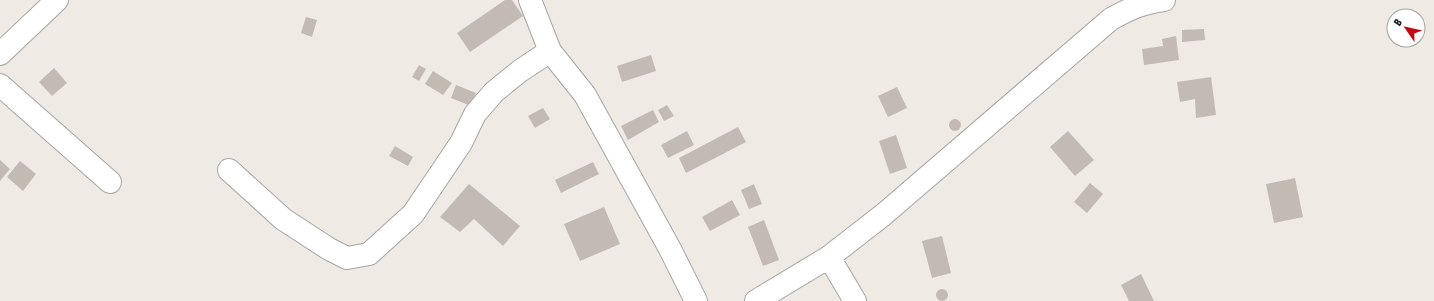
<svg xmlns="http://www.w3.org/2000/svg" width="1434" height="301" viewBox="0 0 1434 301" font-family="'Asap Condensed',sans-serif">
	<rect width="100%" height="100%" fill="#efebe4"/>
	<path fill="#c3bab4" d="M 505,0 L 512,0 L 523,16 L 470,52 L 457,33 Z
		M 306,17 L 317,20 L 312,37 L 301,33 Z
		M 1204,29 L 1205,40 L 1182,42 L 1182,30 Z
		M 1176,36 L 1179,60 L 1144,65 L 1142,49 L 1163,46 L 1162,39 Z
		M 651,55 L 656,71 L 622,82 L 617,66 Z
		M 419,65 L 426,69 L 419,81 L 412,77 Z
		M 54,68 L 67,83 L 52,96 L 39,82 Z
		M 433,71 L 452,83 L 443,95 L 425,84 Z
		M 1211,77 L 1216,115 L 1196,118 L 1195,99 L 1180,102 L 1177,82 Z
		M 456,85 L 476,93 L 471,106 L 451,98 Z
		M 897,87 L 907,108 L 888,117 L 878,96 Z
		M 667,105 L 674,116 L 664,121 L 658,110 Z
		M 543,108 L 550,119 L 535,128 L 528,116 Z
		M 653,110 L 659,122 L 628,140 L 621,126 Z
		M949 125a6 6 0 1 1 12 0a6 6 0 1 1-12 0Z
		M 738,127 L 746,142 L 686,173 L 679,158 Z
		M 687,131 L 694,145 L 668,158 L 661,145 Z
		M 1068,131 L 1094,160 L 1075,176 L 1050,147 Z
		M 896,135 L 907,168 L 890,174 L 879,141 Z
		M 395,146 L 413,157 L 408,166 L 389,156 Z
		M 0,160 L 10,169 L 0,181 Z
		M 20,161 L 36,174 L 23,191 L 7,177 Z
		M 593,162 L 599,174 L 561,193 L 555,180 Z
		M 1295,178 L 1303,217 L 1274,223 L 1266,184 Z
		M 1090,183 L 1103,194 L 1087,213 L 1074,202 Z
		M 469,184 L 520,226 L 503,246 L 474,219 L 460,232 L 440,217 Z
		M 754,184 L 762,204 L 749,209 L 741,190 Z
		M 732,200 L 740,215 L 710,231 L 702,217 Z
		M 604,207 L 620,244 L 580,261 L 564,224 Z
		M 764,220 L 779,260 L 763,266 L 748,227 Z
		M 942,236 L 951,273 L 932,278 L 922,241 Z
		M 1141,274 L 1154,301 L 1129,301 L 1121,285 Z
		M936 295a6 6 0 1 1 12 0a6 6 0 1 1-12 0Z"/>
	<g fill="none" stroke-linecap="round" stroke-linejoin="round">
		<defs>
			<path id="minor" d="M 530,0 L 550,51 L 585,95 L 670,249 L 696,301
				M 0,54 L 57,0
				M 0,85 L 110,182
				M 229,170 L 283,219 L 329,249 L 347,258 L 369,254 L 413,214 L 461,143 L 475,114 L 494,92 L 520,71 L 550,51
				M 829,257 L 855,301
				M 756,301 L 829,257 L 883,215 L 1111,19 C 1131,8 1142,3 1164,0"/>
		</defs>
		<use href="#minor" stroke="#a5a5a5" stroke-width="24"/>
		<use href="#minor" stroke="#fff" stroke-width="22"/>
	</g>
	<g transform="translate(1406 28) rotate(304)"><circle r="19" fill="#ffffff" stroke="#a5a5a5"/>
	<path d="M0-3L7 15L0 10L-7 15Z" fill="#c50712"/>
	<text y="-6" font-size="11" font-weight="bold" text-anchor="middle" fill="#1e1e1e">B</text>
	</g>
</svg>
